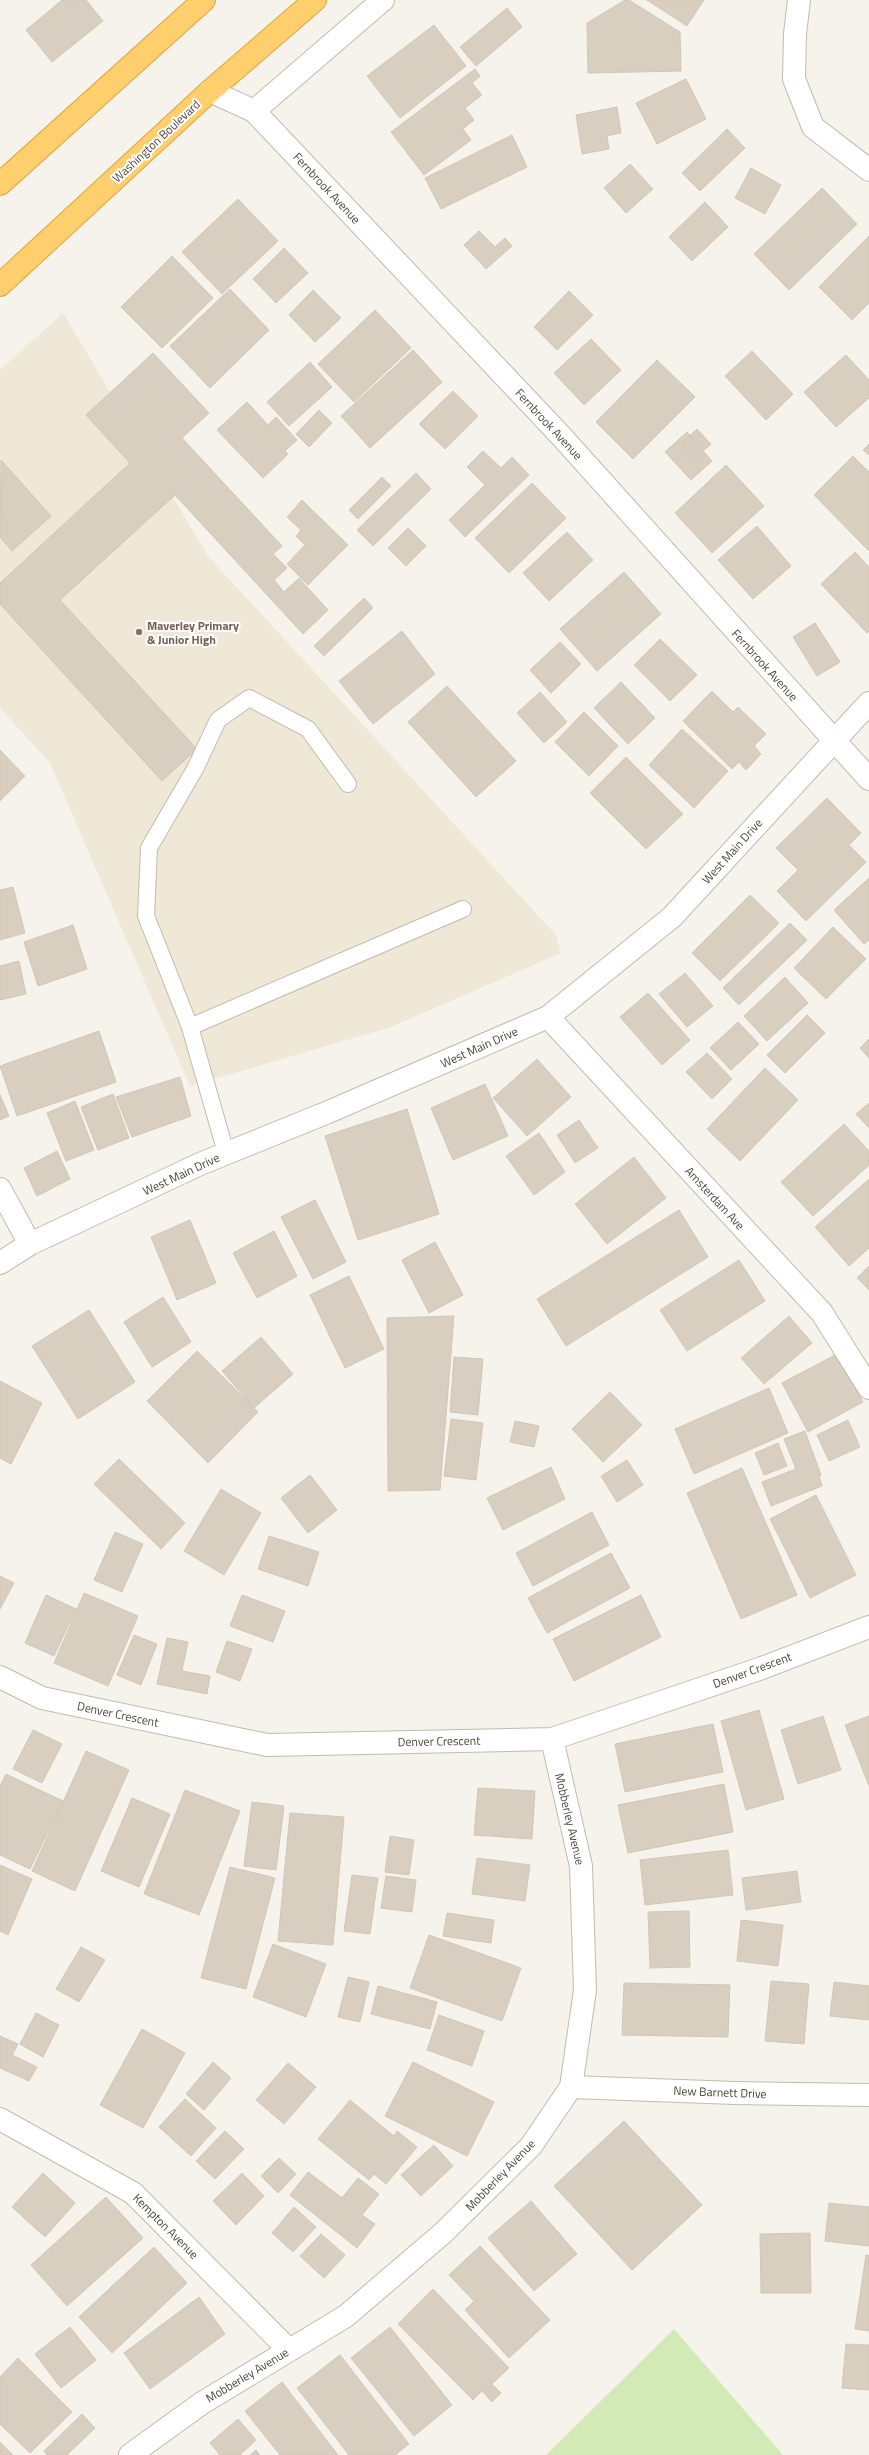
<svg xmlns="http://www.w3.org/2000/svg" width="869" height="2455" viewBox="0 0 869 2455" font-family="'Titillium Web',sans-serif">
	<rect width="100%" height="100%" fill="#f6f3ec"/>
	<path fill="#efe8d6" d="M 63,313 L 208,556 L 556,935 L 561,953 L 391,1027 L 190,1086 L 50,763 L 0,708 L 0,370 Z"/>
	<path fill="#d2eab5" d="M 674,2329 L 783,2455 L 546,2455 Z"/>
	<path fill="#d8cfc1" stroke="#d3c7b4" d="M 62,0 L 86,0 L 103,21 L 52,62 L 26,30 Z
		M 625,0 L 629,0 L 680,32 L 681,71 L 588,73 L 587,23 Z
		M 647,0 L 704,0 L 687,26 Z
		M 507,8 L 522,27 L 476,66 L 460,47 Z
		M 434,25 L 466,66 L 400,118 L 367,76 Z
		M 475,69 L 480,76 L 472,83 L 482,95 L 465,108 L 474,120 L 463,129 L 471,140 L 424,175 L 391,132 Z
		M 686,79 L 706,119 L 657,144 L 636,103 Z
		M 617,107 L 621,133 L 607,136 L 609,149 L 582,154 L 576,115 Z
		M 727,129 L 745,148 L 700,191 L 682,173 Z
		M 512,135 L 527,167 L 441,209 L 425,178 Z
		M 630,164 L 653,189 L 626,213 L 604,188 Z
		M 751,168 L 781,185 L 765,214 L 735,198 Z
		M 822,188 L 857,224 L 789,290 L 754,254 Z
		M 238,199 L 278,241 L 222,294 L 182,252 Z
		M 705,202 L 728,227 L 692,261 L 669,237 Z
		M 479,231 L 495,247 L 505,238 L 512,246 L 486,269 L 464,245 Z
		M 869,236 L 869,303 L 852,320 L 819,287 Z
		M 284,248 L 308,273 L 276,303 L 253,279 Z
		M 172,256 L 213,298 L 162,348 L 121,307 Z
		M 230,289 L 269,330 L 210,388 L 170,346 Z
		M 313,290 L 341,318 L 315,342 L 289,315 Z
		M 569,291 L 593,315 L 557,350 L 534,327 Z
		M 375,310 L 411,348 L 354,402 L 318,364 Z
		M 591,339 L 621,370 L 584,405 L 554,373 Z
		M 413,350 L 442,382 L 370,448 L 341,416 Z
		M 752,351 L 793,394 L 766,420 L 725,376 Z
		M 153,353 L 209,413 L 182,438 L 282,546 L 273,554 L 287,568 L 274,580 L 284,592 L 299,578 L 328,610 L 303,634 L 175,495 L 60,600 L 197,749 L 162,781 L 0,604 L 0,583 L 130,463 L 86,415 Z
		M 846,355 L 869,380 L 869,398 L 836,427 L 804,392 Z
		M 657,360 L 695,397 L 633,459 L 596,422 Z
		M 310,362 L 332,387 L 289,426 L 267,402 Z
		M 453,391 L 478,416 L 445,449 L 419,424 Z
		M 247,402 L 268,425 L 276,417 L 297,440 L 285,451 L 288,454 L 263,478 L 217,430 Z
		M 319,410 L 332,423 L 309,447 L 296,434 Z
		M 697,429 L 711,444 L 695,458 L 682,443 Z
		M 687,432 L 712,461 L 691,480 L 665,452 Z
		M 869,444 L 869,455 L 863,450 Z
		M 483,451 L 501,468 L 512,457 L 529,475 L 465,537 L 449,520 L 485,485 L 467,467 Z
		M 853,456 L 869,472 L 869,551 L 814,495 Z
		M 1,460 L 51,516 L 12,551 L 0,537 Z
		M 726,465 L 764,506 L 712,553 L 675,513 Z
		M 416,473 L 431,489 L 373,546 L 357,530 Z
		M 382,477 L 391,486 L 358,519 L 349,510 Z
		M 532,483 L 566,518 L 509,573 L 475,538 Z
		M 302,500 L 348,545 L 308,585 L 287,564 L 305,545 L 296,536 L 301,530 L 287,517 Z
		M 757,526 L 791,566 L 753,599 L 718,560 Z
		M 408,528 L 426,546 L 406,566 L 388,548 Z
		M 567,532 L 593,560 L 549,601 L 523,573 Z
		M 855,552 L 869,567 L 869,631 L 867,633 L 821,584 Z
		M 624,572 L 661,614 L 597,671 L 560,629 Z
		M 364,598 L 373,608 L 324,656 L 314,646 Z
		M 815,623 L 840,662 L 817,676 L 793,637 Z
		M 402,631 L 435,674 L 373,724 L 339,681 Z
		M 660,639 L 697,675 L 670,701 L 634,665 Z
		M 560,642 L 581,664 L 551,693 L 530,670 Z
		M 621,682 L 655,718 L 628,744 L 594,708 Z
		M 447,686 L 516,761 L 476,797 L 408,722 Z
		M 712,691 L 733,712 L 738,707 L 766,734 L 754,746 L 761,754 L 746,770 L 739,762 L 732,769 L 683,721 Z
		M 540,692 L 567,722 L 544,743 L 517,713 Z
		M 584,712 L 618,746 L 589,776 L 555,742 Z
		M 682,729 L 728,771 L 694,808 L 649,765 Z
		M 0,750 L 25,776 L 0,801 Z
		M 626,757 L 683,814 L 646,849 L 590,793 Z
		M 827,798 L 861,833 L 849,845 L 866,862 L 806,921 L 777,891 L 798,870 L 776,848 Z
		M 869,878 L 869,940 L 864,944 L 834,910 Z
		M 13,887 L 25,933 L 0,940 L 0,890 Z
		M 750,895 L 779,923 L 720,981 L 692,953 Z
		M 790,923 L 807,940 L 739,1005 L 723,988 Z
		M 73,925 L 87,969 L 38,986 L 24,942 Z
		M 833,927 L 866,959 L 826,999 L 794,968 Z
		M 19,961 L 26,994 L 0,1000 L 0,966 Z
		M 685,973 L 713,1006 L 687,1027 L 659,994 Z
		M 785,977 L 808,1003 L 767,1041 L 744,1016 Z
		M 648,993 L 690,1040 L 662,1065 L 620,1017 Z
		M 807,1015 L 825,1033 L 785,1073 L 767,1055 Z
		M 738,1022 L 759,1044 L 731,1070 L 710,1048 Z
		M 99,1031 L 116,1082 L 17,1116 L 0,1066 Z
		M 869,1039 L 869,1058 L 860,1048 Z
		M 707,1053 L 732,1079 L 712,1099 L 686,1072 Z
		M 537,1059 L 571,1097 L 527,1136 L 493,1098 Z
		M 765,1068 L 798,1100 L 740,1161 L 707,1129 Z
		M 180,1077 L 191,1116 L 132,1137 L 116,1097 Z
		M 485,1084 L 508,1136 L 453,1160 L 431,1108 Z
		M 113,1094 L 129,1138 L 98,1150 L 81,1107 Z
		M 0,1095 L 9,1116 L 0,1120 Z
		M 75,1101 L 94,1150 L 66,1161 L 47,1113 Z
		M 869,1103 L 869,1128 L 856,1114 Z
		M 407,1109 L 439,1214 L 358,1240 L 325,1136 Z
		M 579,1120 L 598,1148 L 575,1163 L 557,1135 Z
		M 844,1124 L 869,1151 L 869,1165 L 813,1216 L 781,1182 Z
		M 539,1133 L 565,1172 L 534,1195 L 506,1156 Z
		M 57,1151 L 70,1179 L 37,1196 L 24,1168 Z
		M 634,1157 L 666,1198 L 607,1244 L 575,1204 Z
		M 869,1179 L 869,1248 L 849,1266 L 815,1227 Z
		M 315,1200 L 346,1262 L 313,1279 L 281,1217 Z
		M 679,1210 L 708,1257 L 566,1346 L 537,1299 Z
		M 190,1220 L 216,1283 L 177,1300 L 151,1237 Z
		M 274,1231 L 297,1276 L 257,1298 L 233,1253 Z
		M 435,1242 L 463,1295 L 429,1313 L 402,1260 Z
		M 739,1260 L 765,1301 L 687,1351 L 660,1310 Z
		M 869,1266 L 869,1290 L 857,1278 Z
		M 349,1276 L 384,1349 L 345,1368 L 310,1295 Z
		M 163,1297 L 191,1342 L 152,1367 L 124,1322 Z
		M 89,1310 L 135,1382 L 78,1419 L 32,1346 Z
		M 454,1316 L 440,1490 L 388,1491 L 387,1318 Z
		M 789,1316 L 812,1343 L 764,1384 L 741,1358 Z
		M 261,1337 L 293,1374 L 254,1408 L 222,1371 Z
		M 197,1351 L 258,1412 L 208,1463 L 147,1401 Z
		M 837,1354 L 863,1402 L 808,1432 L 782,1383 Z
		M 454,1357 L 483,1359 L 478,1415 L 450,1412 Z
		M 0,1381 L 42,1403 L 11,1464 L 0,1458 Z
		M 769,1388 L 788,1433 L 694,1474 L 675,1429 Z
		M 610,1392 L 642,1425 L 603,1462 L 572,1429 Z
		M 451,1419 L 483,1423 L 476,1480 L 444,1476 Z
		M 848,1420 L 860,1447 L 829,1461 L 817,1435 Z
		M 515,1421 L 539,1426 L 534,1447 L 510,1442 Z
		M 805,1431 L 821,1475 L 819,1476 L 822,1486 L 771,1506 L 762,1482 L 796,1469 L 784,1439 Z
		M 778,1443 L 787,1466 L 764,1475 L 755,1453 Z
		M 119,1459 L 185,1523 L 161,1549 L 94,1484 Z
		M 627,1460 L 643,1485 L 617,1502 L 601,1476 Z
		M 551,1467 L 565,1499 L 503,1530 L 487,1498 Z
		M 742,1468 L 797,1595 L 741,1619 L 687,1493 Z
		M 310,1475 L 337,1510 L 308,1533 L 281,1498 Z
		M 221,1489 L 261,1513 L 224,1575 L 184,1551 Z
		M 816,1495 L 856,1575 L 810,1598 L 770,1519 Z
		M 592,1512 L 609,1545 L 533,1586 L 516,1553 Z
		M 115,1532 L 143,1544 L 122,1592 L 94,1580 Z
		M 269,1536 L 319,1552 L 308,1586 L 258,1569 Z
		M 611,1553 L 630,1588 L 547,1633 L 528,1598 Z
		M 0,1576 L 14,1583 L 0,1609 Z
		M 84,1593 L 138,1616 L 108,1686 L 54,1663 Z
		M 46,1595 L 76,1609 L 54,1656 L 25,1643 Z
		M 242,1595 L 285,1611 L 273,1642 L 230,1626 Z
		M 641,1595 L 661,1637 L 574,1681 L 553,1639 Z
		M 134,1635 L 157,1644 L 141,1685 L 117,1675 Z
		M 167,1638 L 188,1642 L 182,1671 L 210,1676 L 207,1694 L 157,1684 Z
		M 227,1641 L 252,1649 L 240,1681 L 216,1672 Z
		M 759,1710 L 784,1799 L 746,1810 L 721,1721 Z
		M 823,1716 L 841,1770 L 798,1784 L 781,1730 Z
		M 869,1716 L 869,1786 L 845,1725 Z
		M 713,1724 L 723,1772 L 625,1792 L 615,1744 Z
		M 33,1730 L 62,1744 L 42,1783 L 13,1769 Z
		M 86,1751 L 129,1770 L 75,1891 L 32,1871 Z
		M 6,1774 L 63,1801 L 30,1869 L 0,1855 L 0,1786 Z
		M 724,1784 L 733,1832 L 628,1853 L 618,1805 Z
		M 478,1788 L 535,1791 L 532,1839 L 474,1835 Z
		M 185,1790 L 240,1811 L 199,1915 L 144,1894 Z
		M 132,1798 L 170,1814 L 139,1887 L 101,1871 Z
		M 252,1802 L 284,1806 L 276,1870 L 244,1866 Z
		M 290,1813 L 344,1817 L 333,1945 L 278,1941 Z
		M 390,1836 L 414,1840 L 409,1875 L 385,1872 Z
		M 728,1850 L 733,1895 L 645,1905 L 640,1860 Z
		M 477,1858 L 530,1865 L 525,1901 L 472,1894 Z
		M 0,1865 L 32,1879 L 8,1935 L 0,1931 Z
		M 230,1867 L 275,1878 L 246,1989 L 201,1978 Z
		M 797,1871 L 801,1902 L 746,1910 L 742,1878 Z
		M 352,1875 L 378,1878 L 370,1934 L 344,1931 Z
		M 386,1876 L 416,1880 L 412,1912 L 381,1908 Z
		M 689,1911 L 690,1967 L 650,1968 L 648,1912 Z
		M 447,1913 L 494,1920 L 491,1943 L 443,1936 Z
		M 741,1920 L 783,1925 L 778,1966 L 737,1961 Z
		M 429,1935 L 521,1968 L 502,2021 L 410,1988 Z
		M 273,1944 L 326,1964 L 306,2017 L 253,1997 Z
		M 81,1947 L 105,1960 L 79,2002 L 56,1989 Z
		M 348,1977 L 369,1982 L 360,2022 L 338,2017 Z
		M 771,1981 L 809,1984 L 804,2044 L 765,2041 Z
		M 834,1982 L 869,1986 L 869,2020 L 830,2016 Z
		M 624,1983 L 730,1985 L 728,2037 L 622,2035 Z
		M 378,1986 L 437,2002 L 430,2029 L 371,2014 Z
		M 36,2013 L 59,2025 L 43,2057 L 20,2044 Z
		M 439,2015 L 484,2031 L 472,2066 L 427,2050 Z
		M 142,2029 L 185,2053 L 143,2128 L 100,2105 Z
		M 0,2036 L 18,2044 L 12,2055 L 37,2067 L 29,2081 L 0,2068 Z
		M 213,2062 L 231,2078 L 204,2110 L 186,2094 Z
		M 413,2062 L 494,2102 L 467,2156 L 385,2116 Z
		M 288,2063 L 316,2087 L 284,2124 L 256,2100 Z
		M 185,2099 L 216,2128 L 191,2156 L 159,2127 Z
		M 350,2100 L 394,2136 L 397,2131 L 417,2147 L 386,2184 L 374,2174 L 369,2180 L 318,2139 Z
		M 624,2121 L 702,2205 L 632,2270 L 554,2186 Z
		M 225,2131 L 244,2149 L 215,2179 L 196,2161 Z
		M 434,2145 L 453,2166 L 421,2196 L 401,2175 Z
		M 279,2158 L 296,2174 L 278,2193 L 261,2176 Z
		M 308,2172 L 342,2198 L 358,2178 L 379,2194 L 362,2215 L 375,2224 L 357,2248 L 290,2195 Z
		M 43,2173 L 75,2203 L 45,2237 L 12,2207 Z
		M 242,2173 L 264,2196 L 236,2225 L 213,2201 Z
		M 106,2197 L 143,2238 L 67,2306 L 31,2265 Z
		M 531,2201 L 577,2254 L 534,2291 L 488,2238 Z
		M 829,2203 L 869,2207 L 869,2246 L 825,2241 Z
		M 294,2207 L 316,2227 L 293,2252 L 272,2233 Z
		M 810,2233 L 811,2293 L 761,2293 L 760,2234 Z
		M 321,2234 L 345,2255 L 324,2278 L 300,2256 Z
		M 480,2246 L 550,2320 L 509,2358 L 465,2310 L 474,2301 L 449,2275 Z
		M 154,2247 L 187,2283 L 112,2353 L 79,2317 Z
		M 866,2255 L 869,2256 L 869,2331 L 855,2329 Z
		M 433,2289 L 509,2368 L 492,2384 L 501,2393 L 492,2402 L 482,2391 L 473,2400 L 398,2324 Z
		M 199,2297 L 225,2334 L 150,2389 L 124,2353 Z
		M 70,2327 L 96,2360 L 61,2388 L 35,2354 Z
		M 390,2327 L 452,2405 L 414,2436 L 351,2358 Z
		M 846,2344 L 869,2345 L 869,2390 L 842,2388 Z
		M 340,2355 L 409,2444 L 395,2455 L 349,2455 L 297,2388 Z
		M 18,2358 L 72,2412 L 30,2453 L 0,2424 L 0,2377 Z
		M 282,2382 L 338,2455 L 280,2455 L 245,2411 Z
		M 82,2414 L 95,2428 L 67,2455 L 47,2455 L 44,2451 Z
		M 238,2419 L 256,2440 L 240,2455 L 220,2455 L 210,2443 Z
		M 0,2442 L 13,2455 L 0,2455 Z
		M 256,2450 L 260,2455 L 250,2455 Z"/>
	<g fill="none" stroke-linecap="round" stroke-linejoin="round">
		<defs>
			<path id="lane" d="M 190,1027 L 463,909
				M 226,1153 L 190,1027 L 146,916 L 149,848 L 195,769 L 218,720 L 249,698 L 308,729 L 348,784"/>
			<path id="street" d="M 799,0 L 795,34 L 794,79 L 813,127 L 869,170
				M 210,91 L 254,111 L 562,437 L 869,779
				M 254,111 L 383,0
				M 548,1017 L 822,1313 L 869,1388
				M 0,1189 L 30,1244
				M 0,1263 L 30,1244 L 200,1164 L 326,1113 L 548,1017 L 672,917 L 869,703
				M 0,1677 L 42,1698 L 267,1745 L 552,1739 L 762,1668 L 869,1627
				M 571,2087 L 735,2093 L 869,2095
				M 0,2119 L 133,2193 L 289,2350
				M 130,2455 L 202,2403 L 346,2316 L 443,2233 L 531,2146 L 571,2087 L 585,1990 L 581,1866 L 552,1739"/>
			<path id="highway" d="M 0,184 L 204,0
				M 0,285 L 210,91 L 315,0"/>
		</defs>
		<use href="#lane" stroke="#c2bbae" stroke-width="18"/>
		<use href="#street" stroke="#c2bbae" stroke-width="24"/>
		<use href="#highway" stroke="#e0a43c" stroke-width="24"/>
		<use href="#lane" stroke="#fff" stroke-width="16"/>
		<use href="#street" stroke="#fff" stroke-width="22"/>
		<use href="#highway" stroke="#ffcf6e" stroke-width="22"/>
	</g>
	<circle fill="#8d6e63" stroke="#fff" stroke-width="1.5" cx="139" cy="632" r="4"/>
	<g text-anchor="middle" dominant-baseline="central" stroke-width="4" stroke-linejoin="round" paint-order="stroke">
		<g font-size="12" fill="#4b4439" stroke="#fff">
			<text transform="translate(156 141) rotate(-43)">Washington Boulevard</text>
			<text transform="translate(327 188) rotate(47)">Fernbrook Avenue</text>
			<text transform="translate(549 424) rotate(47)">Fernbrook Avenue</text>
			<text transform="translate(765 665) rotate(48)">Fernbrook Avenue</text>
			<text transform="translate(732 851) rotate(-48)">West Main Drive</text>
			<text transform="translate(479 1047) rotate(-24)">West Main Drive</text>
			<text transform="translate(181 1174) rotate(-25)">West Main Drive</text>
			<text transform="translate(715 1198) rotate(47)">Amsterdam Ave</text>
			<text transform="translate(752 1670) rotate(-20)">Denver Crescent</text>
			<text transform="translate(118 1714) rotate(12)">Denver Crescent</text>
			<text transform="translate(439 1741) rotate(-1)">Denver Crescent</text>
			<text transform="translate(570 1819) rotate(77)">Mobberley Avenue</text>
			<text transform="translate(720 2092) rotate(2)">New Barnett Drive</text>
			<text transform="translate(500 2175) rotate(-46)">Mobberley Avenue</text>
			<text transform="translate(166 2226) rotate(45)">Kempton Avenue</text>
			<text transform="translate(247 2375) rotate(-31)">Mobberley Avenue</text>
		</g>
		<g font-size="12" font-weight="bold" fill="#785e54" stroke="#fff" text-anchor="start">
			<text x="147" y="625">Maverley Primary<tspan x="147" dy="14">&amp; Junior High</tspan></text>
		</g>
	</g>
</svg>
